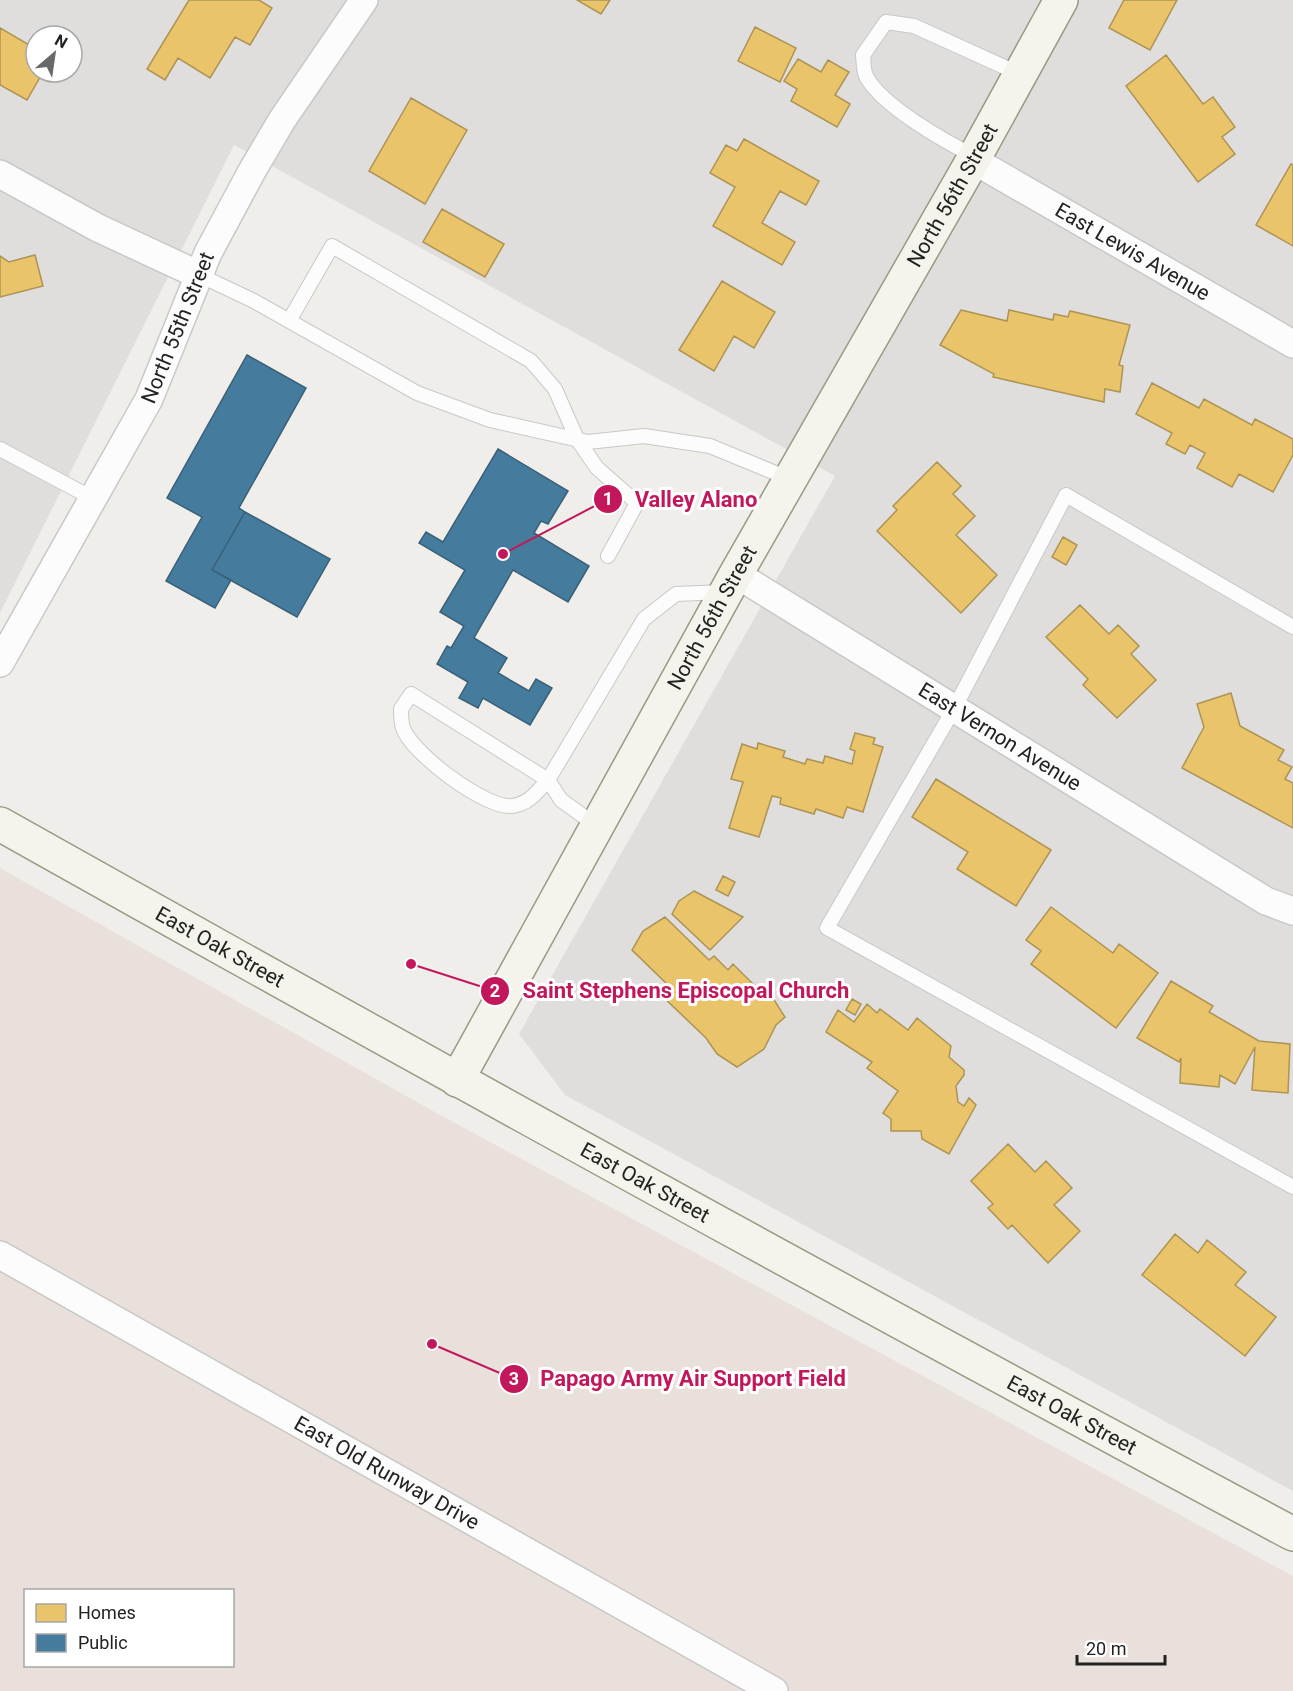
<svg xmlns="http://www.w3.org/2000/svg" width="1293" height="1691" viewBox="0 0 1293 1691" font-family="Roboto,sans-serif">
	<rect width="100%" height="100%" fill="#f0eeeb"/>
	<path fill="#dfdedc" fill-rule="evenodd" d="M 0,0 L 1293,0 L 1293,1491 L 565,1095 L 519,1034 L 835,476 L 234,145 L 0,613 ZM 36,36 L 72,36 L 72,72 L 36,72 Z"/>
	<path fill="#eae0db" fill-rule="evenodd" d="M 0,868 L 433,1111 L 1293,1576 L 1293,1691 L 0,1691 ZM 26,1590 L 232,1590 L 232,1666 L 26,1666 Z"/>
	<path fill="#e9c46a" stroke="#ad9354" stroke-width="1.5" d="M 189,0 L 259,0 L 272,8 L 250,45 L 235,37 L 210,78 L 178,58 L 165,80 L 147,69 Z
		M 577,0 L 610,0 L 601,14 Z
		M 1124,0 L 1177,0 L 1150,50 L 1109,28 Z
		M 755,27 L 796,48 L 780,82 L 738,61 Z
		M 0,28 L 36,49 L 36,72 L 43,72 L 27,100 L 0,85 Z
		M 1166,55 L 1203,104 L 1213,97 L 1235,127 L 1222,137 L 1235,154 L 1198,182 L 1126,86 Z
		M 798,59 L 821,72 L 828,60 L 849,72 L 835,95 L 850,104 L 837,127 L 791,101 L 797,89 L 784,81 Z
		M 411,98 L 467,130 L 425,204 L 369,171 Z
		M 744,139 L 819,181 L 806,205 L 780,191 L 762,223 L 795,242 L 782,265 L 713,226 L 735,187 L 710,173 L 726,145 L 737,151 Z
		M 1291,164 L 1293,165 L 1293,246 L 1256,225 Z
		M 442,209 L 504,244 L 485,277 L 423,242 Z
		M 35,255 L 43,286 L 0,297 L 0,256 L 9,262 Z
		M 722,281 L 775,312 L 754,348 L 734,336 L 714,371 L 679,350 Z
		M 961,310 L 1007,321 L 1009,310 L 1053,320 L 1054,314 L 1068,317 L 1070,311 L 1130,325 L 1119,365 L 1123,366 L 1120,392 L 1105,389 L 1104,402 L 993,377 L 994,374 L 940,345 Z
		M 1152,383 L 1199,408 L 1204,399 L 1252,425 L 1255,419 L 1293,439 L 1293,455 L 1273,492 L 1239,474 L 1232,487 L 1197,468 L 1205,453 L 1190,445 L 1185,454 L 1166,444 L 1172,433 L 1136,414 Z
		M 937,462 L 961,486 L 953,494 L 975,516 L 956,535 L 997,575 L 961,613 L 877,531 L 897,510 L 893,506 Z
		M 1063,537 L 1077,545 L 1066,565 L 1052,557 Z
		M 1080,605 L 1109,634 L 1118,625 L 1139,646 L 1131,654 L 1156,680 L 1117,718 L 1083,685 L 1088,679 L 1046,637 Z
		M 1231,693 L 1240,726 L 1284,750 L 1278,760 L 1292,767 L 1285,779 L 1293,783 L 1293,828 L 1182,768 L 1204,727 L 1197,704 Z
		M 855,733 L 875,738 L 873,744 L 883,747 L 863,812 L 847,807 L 843,818 L 816,809 L 814,814 L 780,804 L 781,798 L 772,796 L 759,837 L 729,828 L 743,782 L 731,779 L 742,744 L 757,749 L 758,743 L 785,751 L 783,757 L 805,764 L 807,759 L 823,763 L 825,756 L 852,764 L 855,751 L 850,749 Z
		M 936,779 L 1051,850 L 1016,906 L 957,869 L 968,852 L 912,817 Z
		M 723,876 L 735,882 L 728,896 L 716,890 Z
		M 694,891 L 743,917 L 710,950 L 672,914 L 679,901 Z
		M 1051,907 L 1113,953 L 1119,944 L 1158,973 L 1116,1028 L 1031,964 L 1041,951 L 1026,940 Z
		M 665,917 L 709,960 L 714,956 L 728,970 L 733,964 L 753,984 L 771,995 L 785,1017 L 776,1025 L 764,1049 L 737,1067 L 717,1054 L 706,1038 L 660,994 L 668,985 L 632,950 L 643,931 Z
		M 1171,981 L 1213,1006 L 1209,1012 L 1259,1041 L 1290,1044 L 1288,1093 L 1252,1090 L 1255,1047 L 1235,1084 L 1220,1075 L 1219,1087 L 1180,1083 L 1181,1058 L 1179,1062 L 1137,1038 Z
		M 852,999 L 861,1004 L 855,1015 L 846,1010 Z
		M 867,1004 L 877,1013 L 880,1009 L 908,1030 L 917,1018 L 951,1046 L 949,1057 L 964,1070 L 964,1075 L 956,1086 L 958,1102 L 964,1106 L 969,1098 L 976,1105 L 949,1154 L 922,1139 L 921,1131 L 891,1131 L 891,1119 L 883,1113 L 898,1091 L 867,1068 L 872,1062 L 826,1032 L 838,1010 L 854,1022 Z
		M 1008,1144 L 1035,1172 L 1046,1161 L 1072,1188 L 1054,1205 L 1080,1231 L 1048,1263 L 1012,1225 L 1008,1229 L 988,1208 L 993,1204 L 971,1181 Z
		M 1175,1234 L 1198,1253 L 1207,1240 L 1246,1272 L 1235,1285 L 1276,1317 L 1245,1356 L 1142,1275 Z"/>
	<path fill="#457b9d" stroke="#3a6078" stroke-width="1.5" d="M 247,355 L 306,388 L 239,508 L 245,512 L 212,570 L 231,580 L 215,608 L 166,581 L 202,517 L 167,498 Z
		M 498,449 L 568,491 L 548,524 L 541,521 L 534,533 L 589,566 L 568,602 L 513,570 L 474,638 L 507,658 L 498,673 L 529,691 L 536,679 L 552,688 L 530,725 L 483,698 L 478,708 L 459,698 L 468,682 L 437,664 L 447,646 L 451,648 L 464,626 L 440,612 L 465,570 L 419,543 L 426,532 L 443,542 Z
		M 245,512 L 330,559 L 297,617 L 212,570 Z"/>
	<g fill="none" stroke-linecap="round" stroke-linejoin="round">
		<defs>
			<path id="lane" d="M 974,156 C 944,141 884,107 867,78 C 863,72 864,62 863,55 L 886,22 L 914,26 L 1020,74
				M 199,275 L 254,301 L 417,393 L 490,420 L 588,442 L 644,436 L 710,446 L 790,479
				M 289,321 L 332,246 L 531,361 L 555,389 L 577,439 L 597,468 L 637,503 L 608,556
				M 0,449 L 92,498
				M 1293,627 L 1066,495 L 955,707 L 827,928 L 1293,1187
				M 411,694 L 548,780 C 537,792 529,804 512,806 C 486,809 411,753 403,728 C 401,722 401,715 401,709 Z
				M 597,826 L 561,800 L 548,780 L 644,619 L 676,594 L 724,592"/>
			<g id="street">
				<path id="s1" d="M 973,160 L 1293,344"/>
				<path d="M 0,174 L 98,228 L 199,275"/>
				<path id="s2" d="M 736,574 L 1266,901 L 1293,911"/>
				<path id="s3" d="M 0,663 L 149,399 L 208,253 L 252,171 L 282,120 L 364,0"/>
				<path id="s4" d="M 0,1255 L 774,1691"/>
			</g>
			<g id="secondary">
				<path id="s5" d="M 0,824 C 429,1065 859,1302 1293,1534"/>
				<path id="s6" d="M 457,1080 L 736,574 L 973,160 L 1061,0"/>
			</g>
		</defs>
		<use href="#lane" stroke="#c9c8c7" stroke-width="16"/>
		<use href="#street" stroke="#c9c8c7" stroke-width="30"/>
		<use href="#secondary" stroke="#999a82" stroke-width="36"/>
		<use href="#lane" stroke="#fdfcfc" stroke-width="14"/>
		<use href="#street" stroke="#fdfcfc" stroke-width="27"/>
		<use href="#secondary" stroke="#f4f4ed" stroke-width="33"/>
	</g>
	<g text-anchor="middle" dominant-baseline="central" stroke-width="6" stroke-linejoin="round" paint-order="stroke">
		<g font-size="21" fill="#222" stroke="#fff">
			<text stroke="none"><textPath href="#s6" startOffset="1014">North 56th Street</textPath></text>
			<text stroke="none"><textPath href="#s1" startOffset="184">East Lewis Avenue</textPath></text>
			<text stroke="none"><textPath href="#s3" startOffset="380">North 55th Street</textPath></text>
			<text stroke="none"><textPath href="#s6" startOffset="528">North 56th Street</textPath></text>
			<text stroke="none"><textPath href="#s2" startOffset="310">East Vernon Avenue</textPath></text>
			<text stroke="none"><textPath href="#s5" startOffset="252">East Oak Street</textPath></text>
			<text stroke="none"><textPath href="#s5" startOffset="738">East Oak Street</textPath></text>
			<text stroke="none"><textPath href="#s5" startOffset="1224">East Oak Street</textPath></text>
			<text stroke="none"><textPath href="#s4" startOffset="444">East Old Runway Drive</textPath></text>
		</g>
	</g>
	<path fill="none" stroke="#c2185b" stroke-width="2" d="M503 554L608 499M411 964L495 991M432 1344L514 1379"/>
	<g fill="#c2185b" stroke="#fff" stroke-width="2">
		<circle cx="503" cy="554" r="6"/>
		<circle cx="411" cy="964" r="6"/>
		<circle cx="432" cy="1344" r="6"/>
		<circle cx="608" cy="499" r="15"/>
		<circle cx="495" cy="991" r="15"/>
		<circle cx="514" cy="1379" r="15"/>
	</g>
	<g font-size="18" text-anchor="middle" font-weight="bold" fill="#fff">
		<text x="608" y="505">1</text>
		<text x="495" y="997">2</text>
		<text x="514" y="1385">3</text>
	</g>
	<g font-size="22" text-anchor="middle" font-weight="bold" fill="#c2185b" stroke="#fff" stroke-width="6" stroke-linejoin="round" paint-order="stroke">
		<text x="696" y="507">Valley Alano</text>
		<text x="686" y="998">Saint Stephens Episcopal Church</text>
		<text x="693" y="1386">Papago Army Air Support Field</text>
	</g>
	<rect x="24" y="1589" width="210" height="78" fill="#ffffff" stroke="#a7a7a7" stroke-width="1.5"/>
	<rect x="36" y="1604" width="30" height="18" fill="#e9c46a" stroke="#a7a7a7" stroke-width="1.5"/>
	<text x="78" y="1619" font-size="18" fill="#222222">Homes</text>
	<rect x="36" y="1634" width="30" height="18" fill="#457b9d" stroke="#a7a7a7" stroke-width="1.5"/>
	<text x="78" y="1649" font-size="18" fill="#222222">Public</text>
	<g transform="translate(54 54) rotate(29)"><circle r="28" fill="#ffffff" stroke="#a7a7a7" stroke-width="1.5"/>
	<path d="M0-4.5L10 22L0 15L-10 22Z" fill="#6a6968"/>
	<text y="-9" font-size="16" font-weight="bold" text-anchor="middle" fill="#222222">N</text>
	</g>
	<path d="M1077 1655v9h88v-9" fill="none" stroke="#222222" stroke-width="3"/>
	<text x="1086" y="1655" font-size="18" fill="#222222" stroke="#ffffff" stroke-width="4.5" paint-order="stroke">20 m</text>
</svg>
